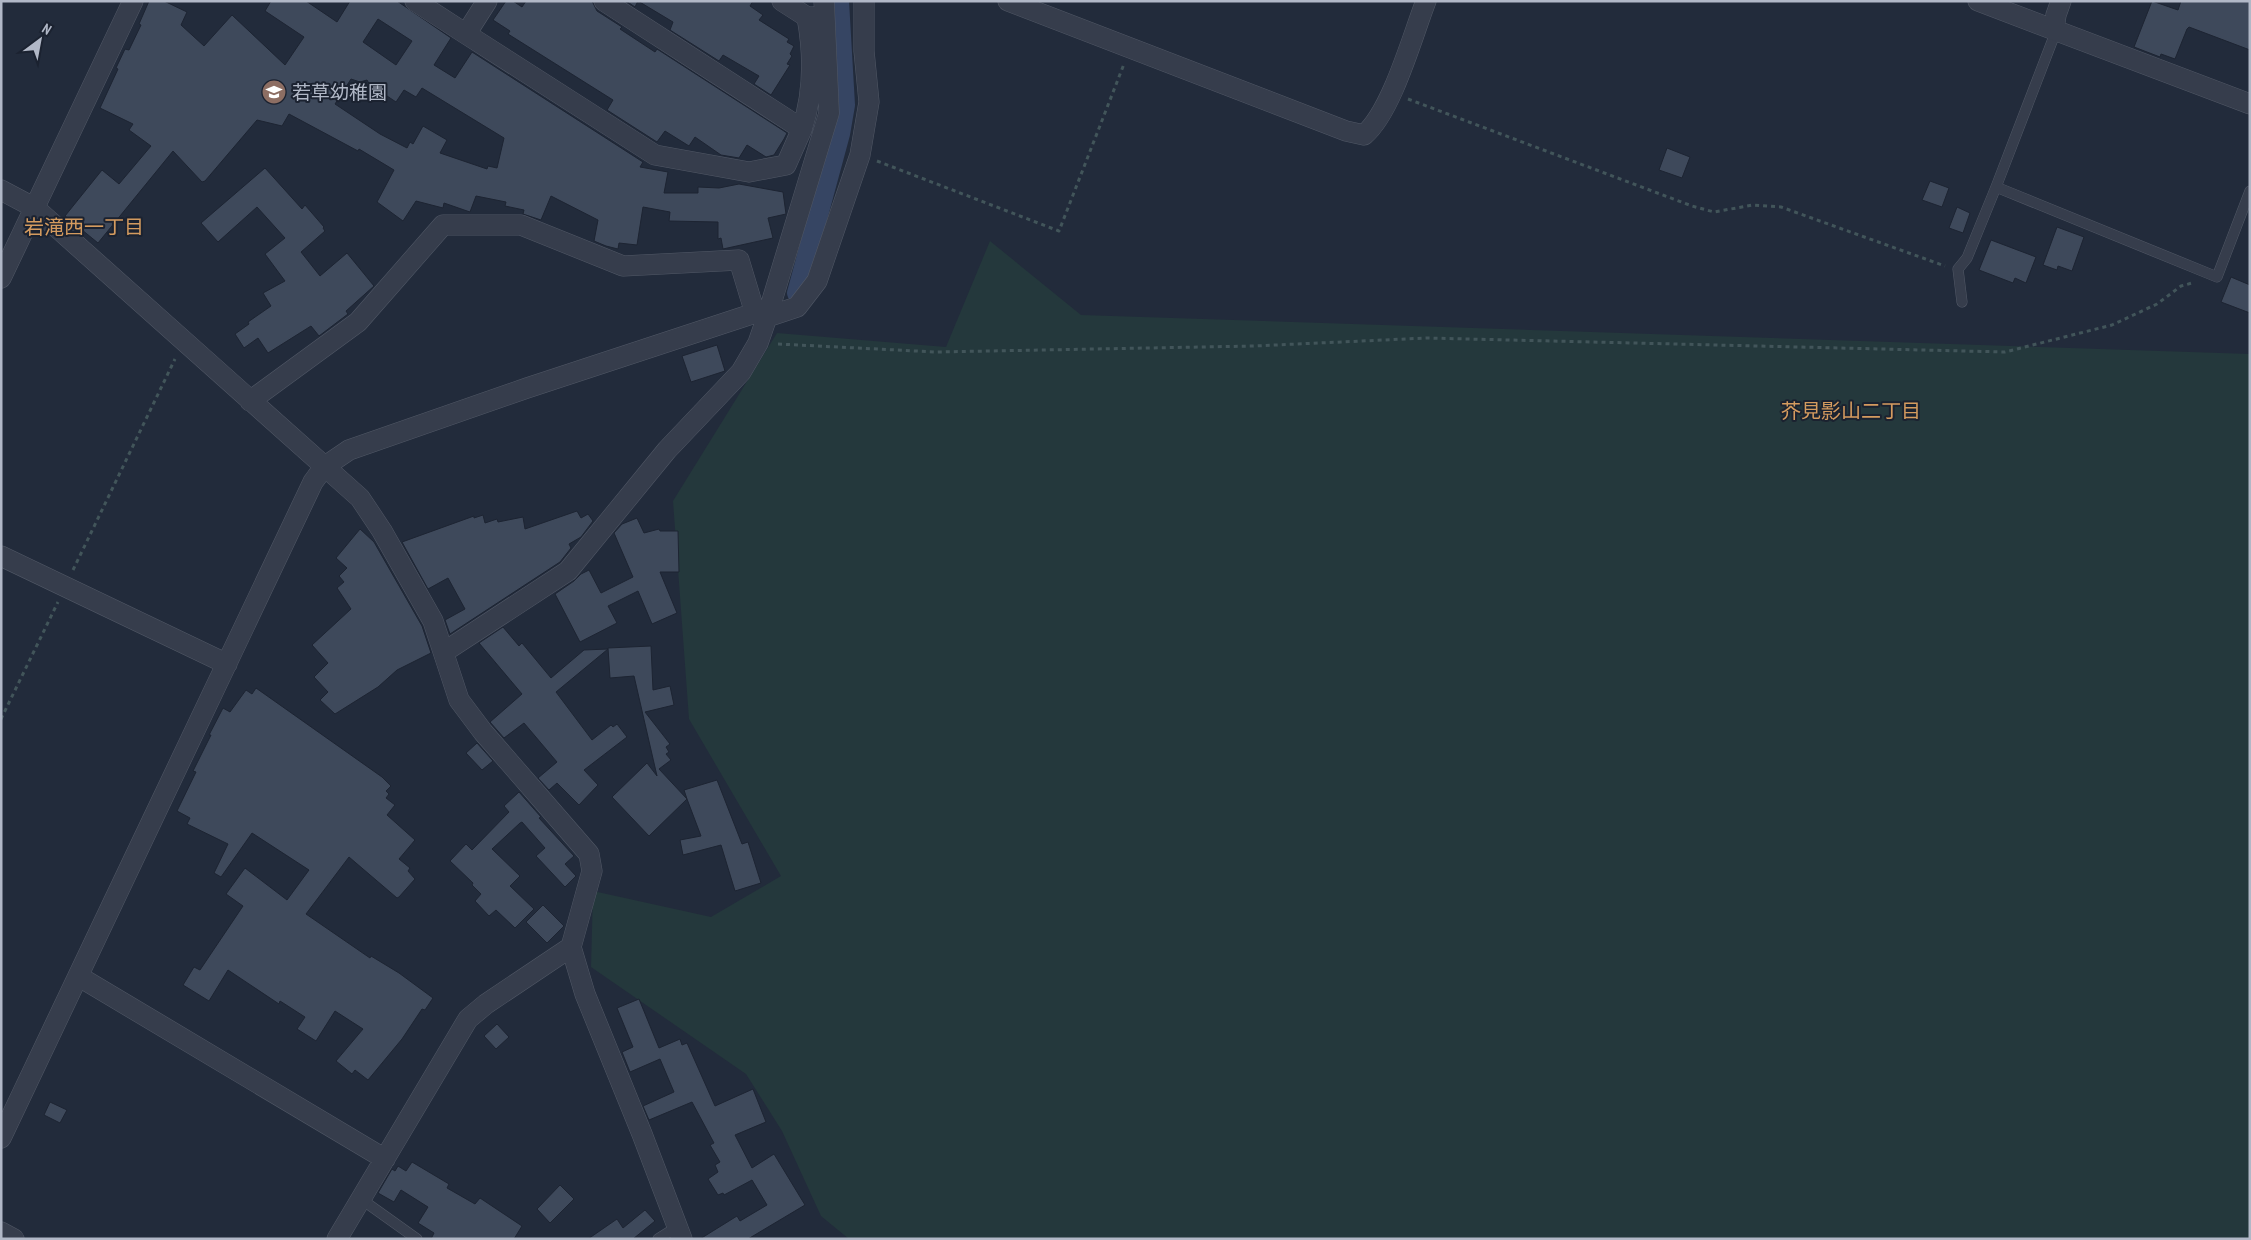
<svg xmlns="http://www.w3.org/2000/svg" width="2251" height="1240" viewBox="0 0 2251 1240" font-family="'PT Sans Narrow','Noto Sans JP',sans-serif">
	<rect width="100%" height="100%" fill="#222b3b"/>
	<path fill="#24383c" d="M 990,241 L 1081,315 L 2250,354 L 2250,1239 L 849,1239 L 821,1216 L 782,1131 L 746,1074 L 591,967 L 593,891 L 711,917 L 781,876 L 689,719 L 673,501 L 777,333 L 946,347 Z"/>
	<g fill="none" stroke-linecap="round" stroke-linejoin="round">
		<path stroke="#364563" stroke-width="20" d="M 797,293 L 840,134 L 845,105 L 839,1"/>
	</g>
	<path fill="#3e495b" stroke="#1d2432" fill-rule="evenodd" d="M 149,1 L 164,1 L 187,12 L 181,25 L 204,46 L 232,15 L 285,65 L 304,37 L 265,11 L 271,1 L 306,1 L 337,22 L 350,1 L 397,1 L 451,38 L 434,65 L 455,78 L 472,52 L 643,162 L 640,167 L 668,172 L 664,193 L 698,193 L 698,187 L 719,188 L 739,184 L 783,192 L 786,214 L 768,218 L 773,238 L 723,249 L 721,238 L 718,239 L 718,222 L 669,221 L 670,212 L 643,207 L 637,245 L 619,243 L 618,249 L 606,246 L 594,241 L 598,220 L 551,196 L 541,220 L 523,214 L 524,210 L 505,206 L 506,202 L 476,196 L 470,212 L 444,203 L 443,208 L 416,201 L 403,221 L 377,202 L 394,170 L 359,149 L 358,151 L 289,114 L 282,126 L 257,120 L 205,181 L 202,182 L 173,151 L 98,243 L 65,216 L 102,170 L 119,184 L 151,146 L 129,130 L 133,124 L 100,108 L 118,69 L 116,68 L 125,49 L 129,50 L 141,25 L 139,24 ZM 378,19 L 412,41 L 396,65 L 363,42 ZM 351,79 L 360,82 L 367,80 L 376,95 L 384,94 L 396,102 L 404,90 L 416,97 L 422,88 L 504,138 L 497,168 L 488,166 L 487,169 L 440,153 L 447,140 L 423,126 L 413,144 L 410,142 L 407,148 L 380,134 L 335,104 Z
		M 506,1 L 513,1 L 522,7 L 526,1 L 592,1 L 597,11 L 622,27 L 620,29 L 655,52 L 657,49 L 787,133 L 784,139 L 774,155 L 766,157 L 747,145 L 739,158 L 721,155 L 695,137 L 689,146 L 665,131 L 657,142 L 607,110 L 613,100 L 508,34 L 510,31 L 493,20 Z
		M 626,1 L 753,1 L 750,6 L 763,15 L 759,20 L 789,39 L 787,42 L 794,46 L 790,54 L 792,56 L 787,64 L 790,65 L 771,95 L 754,84 L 759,76 L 723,55 L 719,61 L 670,30 L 673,22 L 638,1 L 635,7 Z
		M 2152,1 L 2178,10 L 2181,1 L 2250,1 L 2250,50 L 2189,27 L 2187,29 L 2175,59 L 2161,54 L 2160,57 L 2134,47 Z
		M 1667,148 L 1690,157 L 1682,178 L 1659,170 Z
		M 265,168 L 302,209 L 305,205 L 324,227 L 323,228 L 325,231 L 301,252 L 320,276 L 347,253 L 374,286 L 346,311 L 348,314 L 319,336 L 311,326 L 268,353 L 258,338 L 244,348 L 235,334 L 249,324 L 248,322 L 271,306 L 263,293 L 285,281 L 265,254 L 285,238 L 257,207 L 218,242 L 201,223 Z
		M 1930,181 L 1949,188 L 1942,207 L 1922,200 Z
		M 1957,207 L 1970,213 L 1963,233 L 1949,228 Z
		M 2057,227 L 2084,237 L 2072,271 L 2058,266 L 2057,270 L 2043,265 Z
		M 1991,240 L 2036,257 L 2026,283 L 2015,278 L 2013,283 L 1979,270 Z
		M 2231,277 L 2250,285 L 2250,313 L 2221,302 Z
		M 717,345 L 725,371 L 691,382 L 682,356 Z
		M 577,511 L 581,518 L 588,514 L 593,521 L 581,537 L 569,544 L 571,548 L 560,562 L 450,634 L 445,620 L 465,609 L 448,578 L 428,589 L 402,542 L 474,516 L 474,518 L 483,515 L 485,523 L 497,519 L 498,522 L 523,517 L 525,529 Z
		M 637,518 L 644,533 L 659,529 L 660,531 L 678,531 L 679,572 L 660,572 L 677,613 L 652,624 L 638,591 L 608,606 L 617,623 L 580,642 L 555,594 L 574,581 L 581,574 L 589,570 L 601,593 L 633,577 L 614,533 L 622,524 Z
		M 360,529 L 374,542 L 422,626 L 431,653 L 397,670 L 378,687 L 335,714 L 320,700 L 328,692 L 314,677 L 328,663 L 312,645 L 351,609 L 337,588 L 344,582 L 339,576 L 347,568 L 336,558 Z
		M 503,627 L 519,646 L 522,643 L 551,678 L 584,650 L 608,649 L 556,692 L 592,740 L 611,725 L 613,727 L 617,724 L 627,737 L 584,770 L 598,785 L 579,805 L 557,783 L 549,790 L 538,778 L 557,762 L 524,723 L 504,738 L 490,722 L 522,694 L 479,643 Z
		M 651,646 L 653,690 L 670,686 L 674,705 L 645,712 L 670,744 L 666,747 L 669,752 L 666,754 L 671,760 L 659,769 L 687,799 L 684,790 L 717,780 L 742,844 L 748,842 L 761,883 L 735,891 L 721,845 L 683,855 L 680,840 L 701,836 L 687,799 L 649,836 L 612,797 L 647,763 L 657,776 L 634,676 L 610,678 L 608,648 Z
		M 256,688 L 382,777 L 391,786 L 386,791 L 389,794 L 386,798 L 395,805 L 387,815 L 415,840 L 399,859 L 410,868 L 408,871 L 415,879 L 399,897 L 397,898 L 349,857 L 306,914 L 370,958 L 371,956 L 399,973 L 433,998 L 425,1010 L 422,1009 L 402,1039 L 368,1080 L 355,1070 L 352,1074 L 336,1061 L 363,1029 L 335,1011 L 316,1041 L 297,1029 L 305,1017 L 280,1001 L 279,1004 L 228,970 L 209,1001 L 183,985 L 194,967 L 200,970 L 243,906 L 226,894 L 245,868 L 287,900 L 309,870 L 252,833 L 221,877 L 214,873 L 228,844 L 187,824 L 190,818 L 177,811 L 196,772 L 193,771 L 211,735 L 209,735 L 223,708 L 230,712 L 246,690 L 252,694 Z
		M 477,743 L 493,761 L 482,770 L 466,753 Z
		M 519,792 L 541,817 L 539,818 L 574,856 L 565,864 L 576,876 L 565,887 L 536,856 L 545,848 L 522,822 L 520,823 L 492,849 L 520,876 L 510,886 L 534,909 L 515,928 L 496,910 L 489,916 L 475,901 L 481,894 L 472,885 L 473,883 L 450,861 L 466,844 L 472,850 L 509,812 L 504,806 Z
		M 543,905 L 564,926 L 547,943 L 526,922 Z
		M 639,999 L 659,1048 L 680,1039 L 682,1045 L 687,1043 L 715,1106 L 753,1089 L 766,1122 L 735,1135 L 752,1168 L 774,1154 L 805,1205 L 748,1239 L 700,1239 L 737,1216 L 740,1221 L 767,1205 L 752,1180 L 724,1195 L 723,1193 L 718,1195 L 708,1179 L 718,1172 L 715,1165 L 720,1162 L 710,1145 L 714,1143 L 692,1102 L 649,1120 L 643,1106 L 674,1092 L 660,1059 L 630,1072 L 622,1052 L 633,1047 L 617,1008 Z
		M 497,1024 L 509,1037 L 496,1049 L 484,1036 Z
		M 50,1102 L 67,1110 L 60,1123 L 44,1115 Z
		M 412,1162 L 449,1184 L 447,1188 L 475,1204 L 480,1198 L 522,1226 L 514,1239 L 431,1239 L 434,1233 L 418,1223 L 428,1207 L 401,1190 L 394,1202 L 378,1193 L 392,1169 L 395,1171 L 398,1166 L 406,1171 Z
		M 560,1185 L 574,1199 L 550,1223 L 537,1209 Z
		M 645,1210 L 655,1221 L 633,1239 L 588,1239 L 617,1219 L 623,1228 Z"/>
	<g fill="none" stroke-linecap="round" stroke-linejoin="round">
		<defs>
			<path id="lane" d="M 1996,187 L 2217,277 L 2250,191
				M 1962,302 L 1958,269 L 1967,258 L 1996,187 L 2053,39 L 2054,30
				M 361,1199 L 417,1239
				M 658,1239 L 677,1227"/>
			<path id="street" d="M 415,1 L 466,34
				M 487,1 L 466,34 L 655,155 L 749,172 L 786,165 L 802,129
				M 604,1 L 802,129 C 814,92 814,55 807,17
				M 782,1 L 807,17 L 820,17
				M 1008,1 L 1346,131 L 1364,135 C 1392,111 1412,37 1426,1
				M 1978,1 L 2250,104
				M 2054,30 L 2056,15 L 2061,1
				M 1,190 L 35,208 L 360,498 L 382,531 L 433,621 L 459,700 L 483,732 L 589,854 L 592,871 L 571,947 L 585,994 L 642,1134 L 682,1239
				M 1,278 L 133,1
				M 250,401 L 358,322 L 443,225 L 521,225 L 623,266 L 739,260 L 755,313
				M 1,556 L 227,664
				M 444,652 L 568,571 L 667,450 L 741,372 L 758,343 L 767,317 L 829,113 L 824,1
				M 78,976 L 385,1159
				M 1,1138 L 313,482 L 324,467 L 349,450 L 527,388 L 755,313 L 767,317 L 797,307 L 817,281 L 860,155 L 869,102 L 864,51 L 864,1
				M 1,1232 L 14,1239
				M 337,1239 L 468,1019 L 486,1004 L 571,947"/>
		</defs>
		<use href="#lane" stroke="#515866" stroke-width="11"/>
		<use href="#street" stroke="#515866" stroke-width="21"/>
		<path stroke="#42555a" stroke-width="3" stroke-dasharray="4 4" stroke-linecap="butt" d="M 1408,99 L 1692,206 L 1714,212 L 1753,205 L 1781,207 L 1945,266
			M 877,161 L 1059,231 L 1124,64
			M 778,344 L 936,352 L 1254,346 L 1427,338 L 2005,352 L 2112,325 L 2157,304 L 2181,286 L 2192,283
			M 73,570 L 175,359
			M 1,719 L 58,602"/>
		<use href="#lane" stroke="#363d4c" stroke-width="10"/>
		<use href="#street" stroke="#363d4c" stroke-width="20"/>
	</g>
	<defs>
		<symbol id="school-disc" viewBox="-11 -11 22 22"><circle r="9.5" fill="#8d6e63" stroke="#1b2230"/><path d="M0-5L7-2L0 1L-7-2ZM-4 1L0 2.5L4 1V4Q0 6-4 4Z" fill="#fff"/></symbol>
	</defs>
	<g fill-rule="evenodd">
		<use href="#school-disc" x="260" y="78" width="28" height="28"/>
	</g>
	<g text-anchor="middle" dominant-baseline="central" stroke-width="4" stroke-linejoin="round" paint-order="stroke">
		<g font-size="19" fill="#b1b8c7" stroke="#1b2230" text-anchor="start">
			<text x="292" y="92">若草幼稚園</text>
		</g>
		<g font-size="20" fill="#d49b5f" stroke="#1b2230">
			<text x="84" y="227">岩滝西一丁目</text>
			<text x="1851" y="411">芥見影山二丁目</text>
		</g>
	</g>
	<rect width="2251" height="1240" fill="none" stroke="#b1b8c7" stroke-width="5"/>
	<g transform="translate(40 40) rotate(32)" stroke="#1b2230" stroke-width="4" paint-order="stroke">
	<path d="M0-4L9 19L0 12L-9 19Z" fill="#b1b8c7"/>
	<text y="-8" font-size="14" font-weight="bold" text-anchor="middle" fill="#b1b8c7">N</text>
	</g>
</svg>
